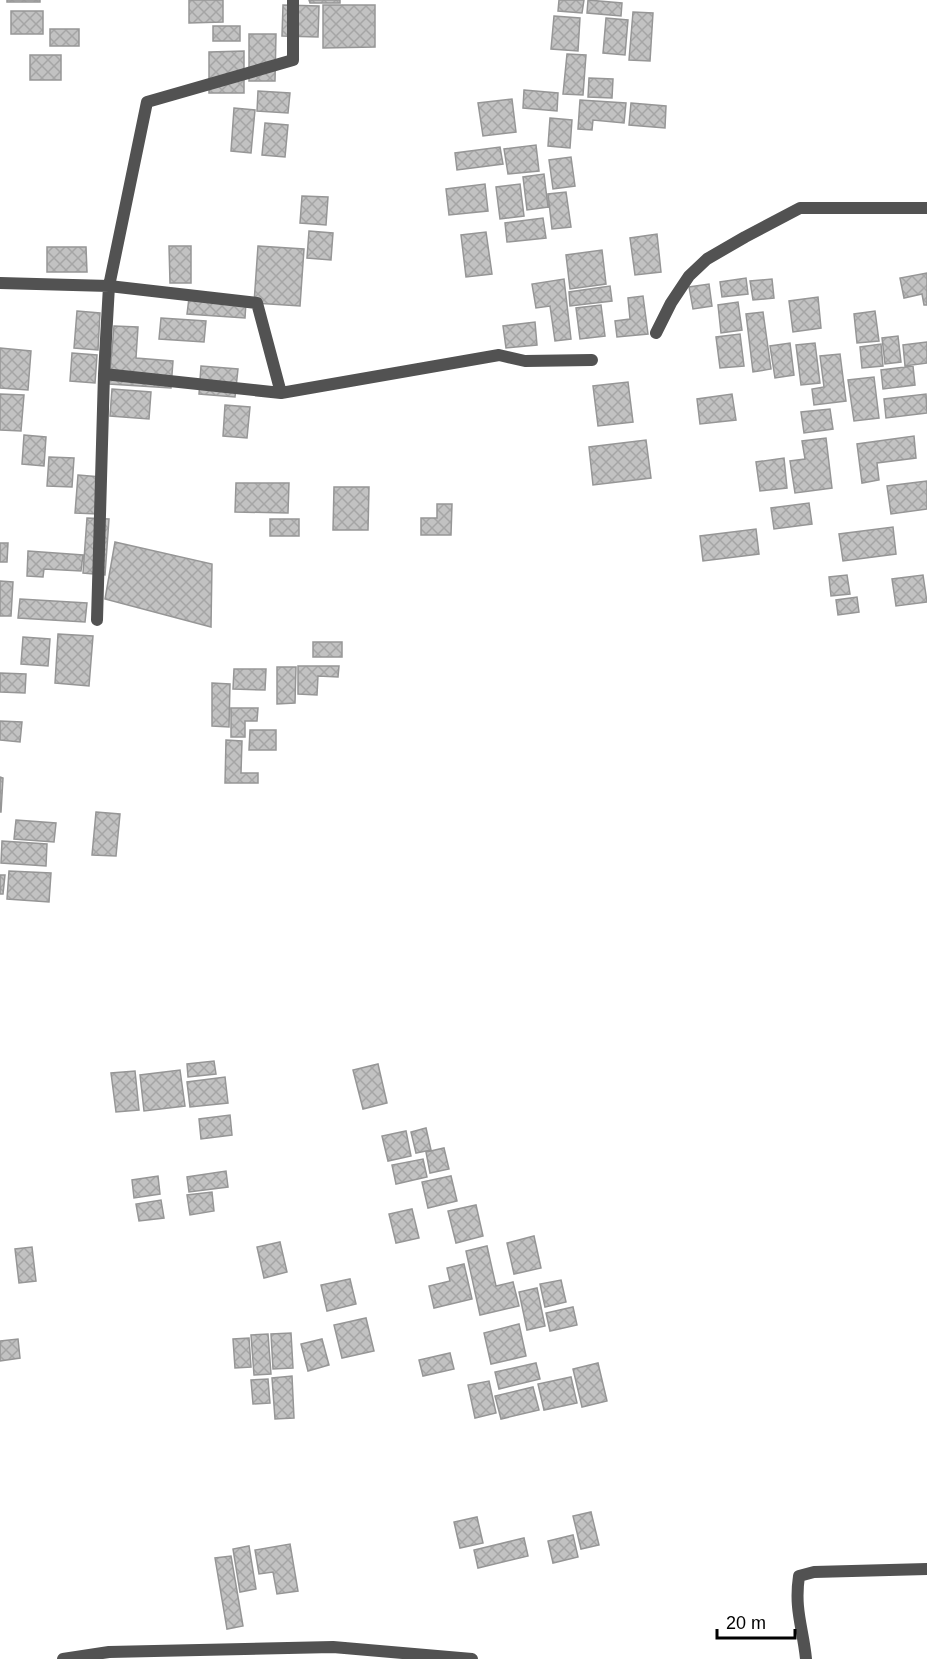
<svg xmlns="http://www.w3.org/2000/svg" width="927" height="1659" viewBox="0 0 927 1659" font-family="Helvetica,sans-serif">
	<defs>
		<pattern id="building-cross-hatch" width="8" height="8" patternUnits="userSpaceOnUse" patternTransform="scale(1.5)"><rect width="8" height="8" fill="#c2c2c2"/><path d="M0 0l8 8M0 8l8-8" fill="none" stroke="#a5a5a5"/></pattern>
	</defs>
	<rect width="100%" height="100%" fill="#fff"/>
	<path fill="url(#building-cross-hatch)" stroke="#969696" stroke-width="1.5" d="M 7,0 L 40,0 L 40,2 L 7,2 Z
		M 189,0 L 223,0 L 223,22 L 189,23 Z
		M 309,0 L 340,0 L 340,3 L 310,3 Z
		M 559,0 L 584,0 L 582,13 L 558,11 Z
		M 588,0 L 622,3 L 621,16 L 587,13 Z
		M 283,5 L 319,6 L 318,37 L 282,36 Z
		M 323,5 L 375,5 L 375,47 L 323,48 Z
		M 11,11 L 43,11 L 43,34 L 11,34 Z
		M 633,12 L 653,13 L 650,61 L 629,60 Z
		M 554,16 L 580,18 L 578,51 L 551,49 Z
		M 606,18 L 628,20 L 625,55 L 603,53 Z
		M 213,26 L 240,26 L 240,41 L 213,41 Z
		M 50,29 L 79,29 L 79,46 L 50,46 Z
		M 249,34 L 276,34 L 275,81 L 249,81 Z
		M 244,51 L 244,93 L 209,93 L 209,52 Z
		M 567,54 L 586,55 L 583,95 L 563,94 Z
		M 30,55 L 61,55 L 61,80 L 30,80 Z
		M 589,78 L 613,79 L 612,98 L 588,97 Z
		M 524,90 L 558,93 L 557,111 L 523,108 Z
		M 258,91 L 290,93 L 288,113 L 257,111 Z
		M 512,99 L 516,132 L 483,136 L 478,103 Z
		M 580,100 L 626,103 L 624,123 L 593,120 L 592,130 L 578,129 Z
		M 631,103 L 666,106 L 665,128 L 629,125 Z
		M 234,108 L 255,110 L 251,153 L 231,151 Z
		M 550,118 L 572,120 L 570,148 L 548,146 Z
		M 265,123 L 288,125 L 285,157 L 262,155 Z
		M 536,145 L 539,171 L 508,174 L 504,149 Z
		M 500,147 L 503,164 L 457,170 L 455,153 Z
		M 571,157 L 575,186 L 553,189 L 549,160 Z
		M 544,174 L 548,207 L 527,210 L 523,177 Z
		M 485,184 L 488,211 L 449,215 L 446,189 Z
		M 520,184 L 524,216 L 500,219 L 496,187 Z
		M 566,192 L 571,227 L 552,229 L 548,194 Z
		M 302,196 L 328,197 L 326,225 L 300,223 Z
		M 543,218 L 546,238 L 507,242 L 505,223 Z
		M 309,231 L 333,233 L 331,260 L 307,258 Z
		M 486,232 L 492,274 L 466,277 L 461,235 Z
		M 657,234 L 661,272 L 635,275 L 630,238 Z
		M 169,246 L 191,246 L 191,283 L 170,283 Z
		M 258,246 L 304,249 L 300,306 L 254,303 Z
		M 47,247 L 86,247 L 87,272 L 47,272 Z
		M 602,250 L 606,284 L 570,289 L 566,255 Z
		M 927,273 L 927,305 L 924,305 L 922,294 L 904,298 L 900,278 Z
		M 746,278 L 748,294 L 722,297 L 720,282 Z
		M 564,279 L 571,339 L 555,341 L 550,306 L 536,308 L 532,284 Z
		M 772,279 L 774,298 L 753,300 L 750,281 Z
		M 709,284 L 712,306 L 693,309 L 689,287 Z
		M 610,286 L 612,301 L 570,306 L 569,292 Z
		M 643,296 L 648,334 L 617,337 L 615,321 L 630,319 L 628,298 Z
		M 818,297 L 821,328 L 793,332 L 789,301 Z
		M 189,298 L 246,302 L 245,318 L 187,314 Z
		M 738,302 L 742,330 L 721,333 L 718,305 Z
		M 601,305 L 605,336 L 580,339 L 576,308 Z
		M 77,311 L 100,313 L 98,350 L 74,348 Z
		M 875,311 L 879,341 L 857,343 L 854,314 Z
		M 763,312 L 771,369 L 753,372 L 746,314 Z
		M 161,318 L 206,321 L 204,342 L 159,339 Z
		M 535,322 L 537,345 L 506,348 L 503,326 Z
		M 114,326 L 138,327 L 136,358 L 173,361 L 171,388 L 109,384 Z
		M 740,334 L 744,366 L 720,368 L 716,337 Z
		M 898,336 L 901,362 L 885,364 L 882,338 Z
		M 927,342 L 927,363 L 905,366 L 903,345 Z
		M 790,343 L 794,375 L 775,378 L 770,346 Z
		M 815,343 L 820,383 L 801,385 L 796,345 Z
		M 881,344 L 883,366 L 862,368 L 860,347 Z
		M 0,348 L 31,351 L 28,390 L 0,388 Z
		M 72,353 L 97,355 L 95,383 L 70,381 Z
		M 840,354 L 846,401 L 814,405 L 812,389 L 824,387 L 820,356 Z
		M 201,366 L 238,369 L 235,397 L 199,394 Z
		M 913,366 L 915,385 L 883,389 L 881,370 Z
		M 874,377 L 879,418 L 854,421 L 848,380 Z
		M 628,382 L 633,422 L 598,426 L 593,386 Z
		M 112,389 L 151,392 L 149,419 L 110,416 Z
		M 0,394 L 24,395 L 21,431 L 0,430 Z
		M 732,394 L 736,420 L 700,424 L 697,399 Z
		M 926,394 L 927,413 L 886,418 L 884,399 Z
		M 225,405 L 250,407 L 247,438 L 223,436 Z
		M 830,409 L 833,429 L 804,433 L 801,412 Z
		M 24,435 L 46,437 L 44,466 L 22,464 Z
		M 914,436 L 916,458 L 877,463 L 879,480 L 862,483 L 857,444 Z
		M 826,438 L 832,488 L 795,493 L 790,461 L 805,459 L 802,441 Z
		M 646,440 L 651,478 L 593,485 L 589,447 Z
		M 49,457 L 74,458 L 72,487 L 47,486 Z
		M 784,458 L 787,488 L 760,491 L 756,462 Z
		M 78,475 L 101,477 L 98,514 L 75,513 Z
		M 927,481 L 927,509 L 891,514 L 887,486 Z
		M 236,483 L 289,483 L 288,513 L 235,512 Z
		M 334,487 L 369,487 L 368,530 L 333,530 Z
		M 809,503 L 812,524 L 774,529 L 771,508 Z
		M 437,504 L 452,504 L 451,535 L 421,535 L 421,518 L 437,518 Z
		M 87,518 L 109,519 L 105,575 L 83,573 Z
		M 270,519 L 299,519 L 299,536 L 270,536 Z
		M 893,527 L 896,554 L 843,561 L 839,534 Z
		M 756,529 L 759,554 L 703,561 L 700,536 Z
		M 115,542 L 212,564 L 211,627 L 105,599 Z
		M 0,543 L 8,543 L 7,562 L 0,562 Z
		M 28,551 L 83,555 L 81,571 L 44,569 L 43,577 L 27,576 Z
		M 847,575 L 850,594 L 831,596 L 829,577 Z
		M 923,575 L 927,602 L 896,606 L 892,579 Z
		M 0,581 L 13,582 L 11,616 L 0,616 Z
		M 857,597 L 859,612 L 838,615 L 836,600 Z
		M 20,599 L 87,603 L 85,622 L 18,618 Z
		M 58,634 L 93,636 L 89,686 L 55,683 Z
		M 23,637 L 50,639 L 48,666 L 21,664 Z
		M 313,642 L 342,642 L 342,657 L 313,657 Z
		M 298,666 L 339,666 L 338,677 L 318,676 L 317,695 L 298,694 Z
		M 277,667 L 296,667 L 295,703 L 277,704 Z
		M 234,669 L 266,669 L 265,690 L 233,689 Z
		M 0,673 L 26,674 L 25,693 L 0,692 Z
		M 212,683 L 230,684 L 229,727 L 212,726 Z
		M 231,708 L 258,708 L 257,721 L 245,721 L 245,737 L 231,737 Z
		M 0,721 L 22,722 L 20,742 L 0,740 Z
		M 250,730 L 276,730 L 276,750 L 249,750 Z
		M 226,740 L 242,741 L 241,773 L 258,773 L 258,783 L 225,783 Z
		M 0,777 L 3,778 L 1,812 L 0,812 Z
		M 96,812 L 120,814 L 116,856 L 92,855 Z
		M 16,820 L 56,823 L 54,842 L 14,839 Z
		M 2,841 L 47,844 L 46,866 L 1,863 Z
		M 9,871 L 51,873 L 49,902 L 7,899 Z
		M 0,875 L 5,875 L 3,894 L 0,894 Z
		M 214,1061 L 216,1074 L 188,1077 L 187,1064 Z
		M 378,1064 L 387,1103 L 363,1109 L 353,1070 Z
		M 180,1070 L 185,1106 L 144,1111 L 140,1075 Z
		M 135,1071 L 139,1110 L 116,1112 L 111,1073 Z
		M 225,1077 L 228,1103 L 190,1107 L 187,1082 Z
		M 230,1115 L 232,1135 L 201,1139 L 199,1119 Z
		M 426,1128 L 431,1150 L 416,1153 L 411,1132 Z
		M 406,1131 L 411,1156 L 388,1161 L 382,1136 Z
		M 444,1148 L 449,1169 L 430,1173 L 426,1152 Z
		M 423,1159 L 427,1177 L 396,1184 L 392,1165 Z
		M 226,1171 L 228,1187 L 189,1192 L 187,1177 Z
		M 158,1176 L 160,1194 L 134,1198 L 132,1180 Z
		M 451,1176 L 457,1201 L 428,1208 L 422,1182 Z
		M 212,1192 L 214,1211 L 190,1215 L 187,1195 Z
		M 161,1200 L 164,1218 L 139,1221 L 136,1204 Z
		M 476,1205 L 483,1236 L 456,1243 L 448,1211 Z
		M 412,1209 L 419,1238 L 396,1243 L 389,1214 Z
		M 534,1236 L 541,1268 L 514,1274 L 507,1243 Z
		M 280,1242 L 287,1272 L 264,1278 L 257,1247 Z
		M 487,1246 L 496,1286 L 513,1282 L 519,1306 L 480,1315 L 466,1251 Z
		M 32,1247 L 36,1281 L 19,1283 L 15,1249 Z
		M 464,1264 L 472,1299 L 434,1308 L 429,1286 L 450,1281 L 447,1268 Z
		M 350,1279 L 356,1304 L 327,1311 L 321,1285 Z
		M 561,1280 L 566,1302 L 545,1307 L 540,1284 Z
		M 537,1288 L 545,1326 L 527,1330 L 519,1292 Z
		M 573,1307 L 577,1325 L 550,1331 L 546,1313 Z
		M 366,1318 L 374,1351 L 342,1358 L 334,1325 Z
		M 519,1324 L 526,1356 L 491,1364 L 484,1333 Z
		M 291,1333 L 293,1368 L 273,1369 L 271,1334 Z
		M 268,1334 L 271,1374 L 254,1375 L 251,1335 Z
		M 249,1338 L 251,1367 L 235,1368 L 233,1339 Z
		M 18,1339 L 20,1358 L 0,1361 L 0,1341 Z
		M 322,1339 L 329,1365 L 308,1371 L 301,1344 Z
		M 450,1353 L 454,1369 L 423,1376 L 419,1360 Z
		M 536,1363 L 540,1379 L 499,1389 L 495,1372 Z
		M 598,1363 L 607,1401 L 582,1407 L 573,1369 Z
		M 292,1376 L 294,1418 L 275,1419 L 272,1378 Z
		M 571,1377 L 577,1403 L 544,1410 L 538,1384 Z
		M 268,1379 L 270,1403 L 253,1404 L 251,1380 Z
		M 489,1381 L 496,1413 L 475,1418 L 468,1385 Z
		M 533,1387 L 539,1410 L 501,1419 L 495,1396 Z
		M 591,1512 L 599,1545 L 581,1549 L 573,1516 Z
		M 477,1517 L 483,1543 L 460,1548 L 454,1522 Z
		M 573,1535 L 578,1557 L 553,1563 L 548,1541 Z
		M 524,1538 L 528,1556 L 478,1568 L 474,1550 Z
		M 290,1544 L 298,1591 L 277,1594 L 273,1572 L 259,1574 L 255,1550 Z
		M 249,1546 L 256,1589 L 240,1592 L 233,1549 Z
		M 231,1556 L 243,1626 L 227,1629 L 215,1558 Z"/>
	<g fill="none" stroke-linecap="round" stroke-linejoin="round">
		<path stroke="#525252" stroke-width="12" d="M 0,283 L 109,286 L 257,303 L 281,393 L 499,355 L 525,361 L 592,360
			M 656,333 L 671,303 L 689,276 L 707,259 L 745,237 L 800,208 L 927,208
			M 104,374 L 281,393
			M 97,620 L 104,374 L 109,286 L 147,102 L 293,60 L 293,0
			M 63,1659 L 109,1652 L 333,1647 L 472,1659
			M 806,1659 C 803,1628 794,1610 799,1576 L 814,1572 L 927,1569"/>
	</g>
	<path d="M717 1629v9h78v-9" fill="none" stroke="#000000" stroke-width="3"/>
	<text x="726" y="1629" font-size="18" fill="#000000" stroke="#ffffff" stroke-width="4.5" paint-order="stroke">20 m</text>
</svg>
